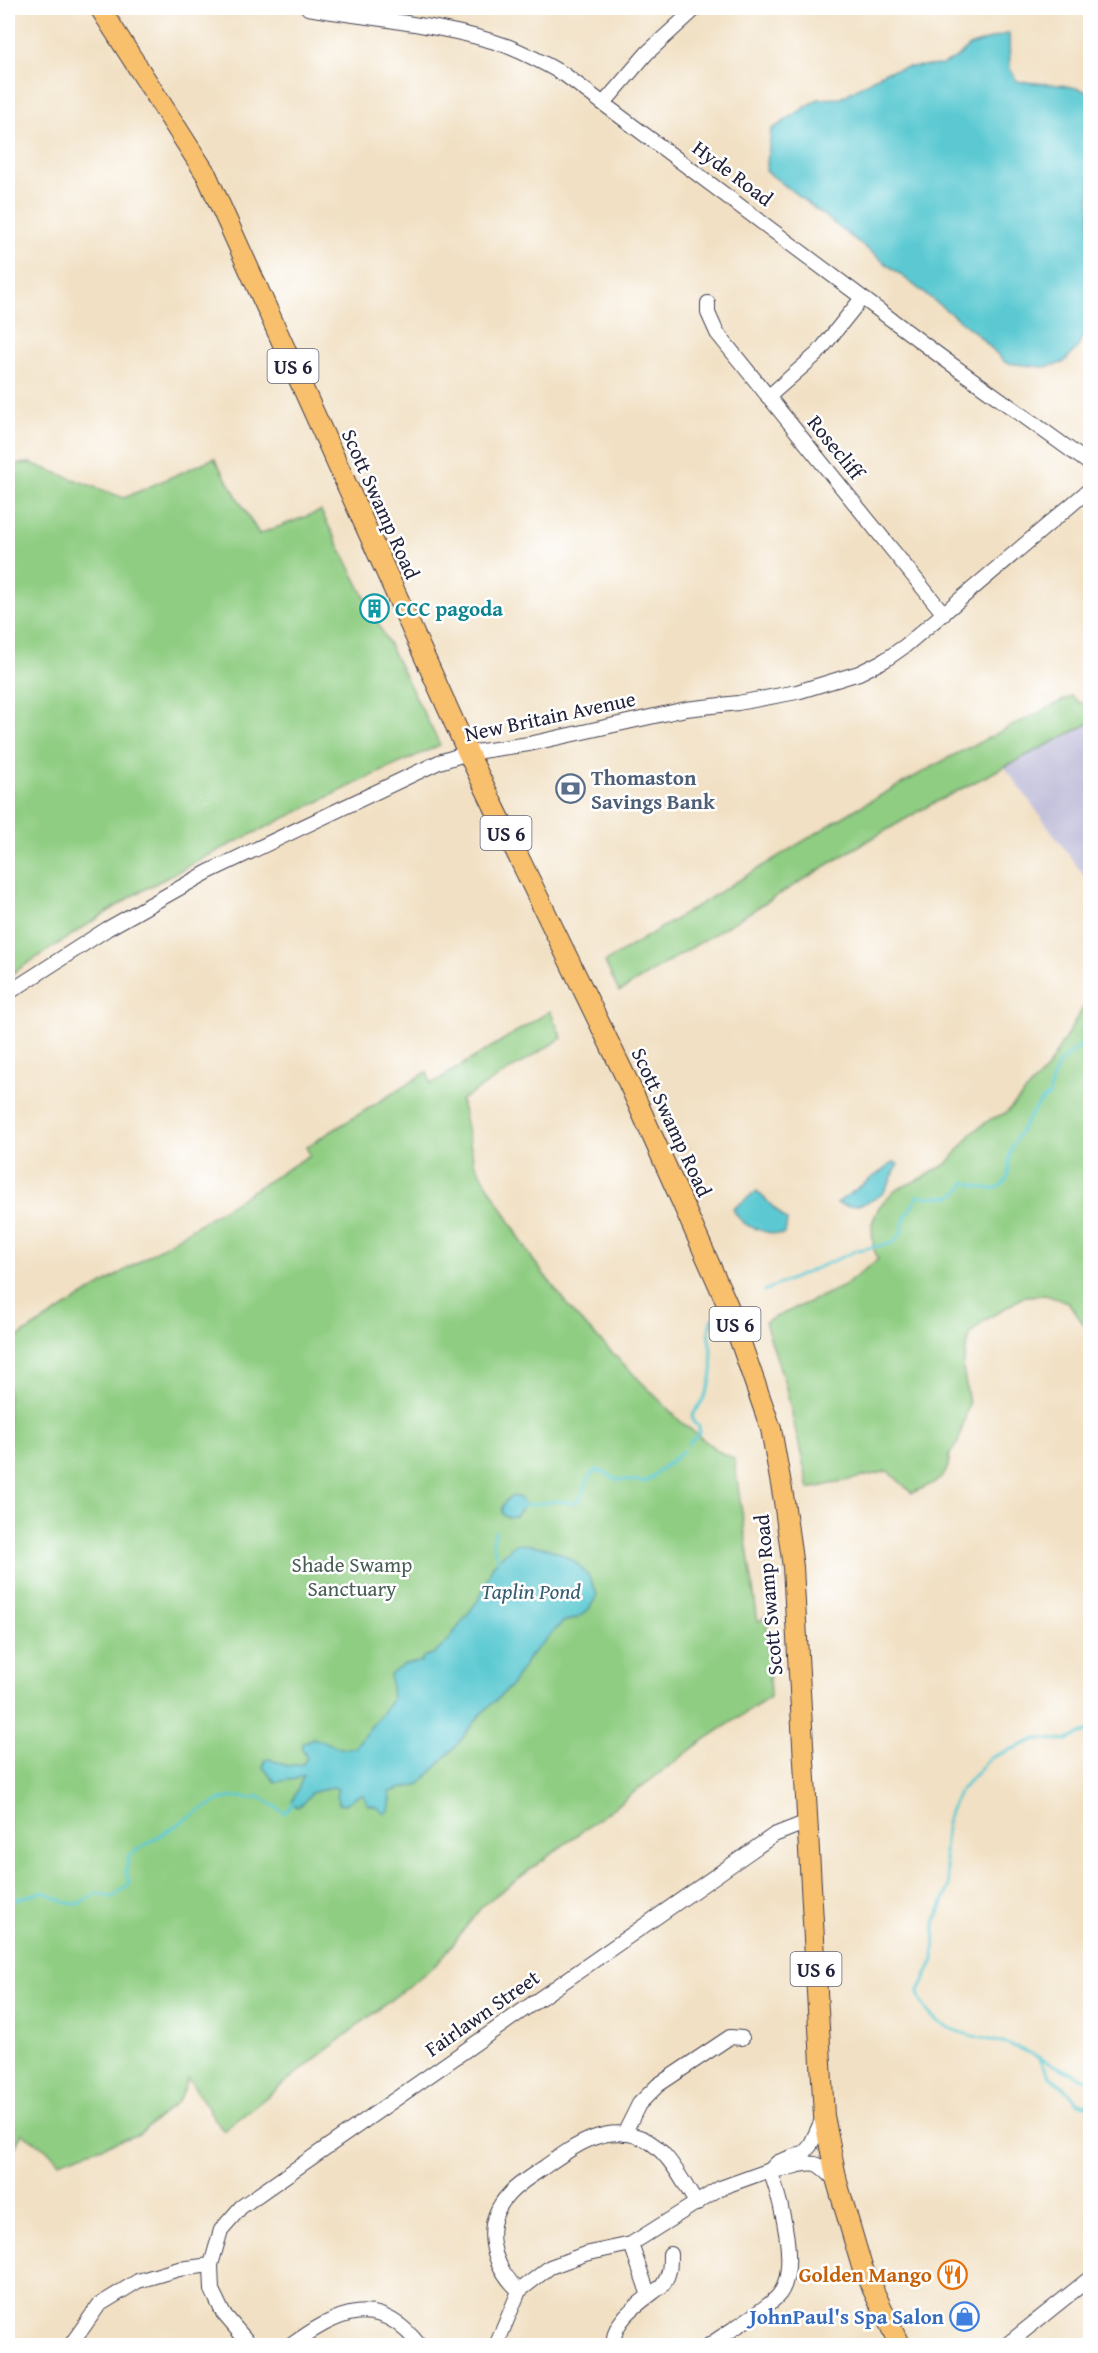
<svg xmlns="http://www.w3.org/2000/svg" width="1098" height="2353" viewBox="0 0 1098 2353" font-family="'Gentium Book Plus',serif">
	<rect width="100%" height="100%" fill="#fff"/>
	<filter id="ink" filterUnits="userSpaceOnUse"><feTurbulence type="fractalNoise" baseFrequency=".0167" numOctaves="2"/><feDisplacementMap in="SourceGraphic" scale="12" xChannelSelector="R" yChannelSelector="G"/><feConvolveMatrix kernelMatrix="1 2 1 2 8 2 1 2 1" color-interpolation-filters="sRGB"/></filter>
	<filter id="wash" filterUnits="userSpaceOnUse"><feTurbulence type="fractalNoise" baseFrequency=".008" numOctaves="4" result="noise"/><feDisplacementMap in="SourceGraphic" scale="24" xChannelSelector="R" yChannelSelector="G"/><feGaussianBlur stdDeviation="1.35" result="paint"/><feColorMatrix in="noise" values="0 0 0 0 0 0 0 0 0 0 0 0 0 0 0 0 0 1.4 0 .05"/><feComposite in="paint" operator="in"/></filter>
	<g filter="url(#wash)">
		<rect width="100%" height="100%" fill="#f1e0c3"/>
		<path fill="#c3c1db" d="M 1090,723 L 1090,884 L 1004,766 Z"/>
		<path fill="#8fcd82" stroke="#58785e" stroke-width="1.5" d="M 214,458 L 259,534 L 321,511 L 440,745 L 363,780 L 209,855 L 134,895 L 8,976 L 8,465 L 30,463 L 124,498 Z
			M 1072,696 L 1081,704 L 1090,698 L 1090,723 L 928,806 L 852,850 L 619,992 L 605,962 L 856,809 L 950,757 Z
			M 1090,1003 L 1090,1333 L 1068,1302 L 1045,1295 L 1025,1296 L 985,1320 L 971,1333 L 966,1350 L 963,1368 L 969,1403 L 958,1443 L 949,1455 C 950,1481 933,1483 912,1493 L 888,1471 L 809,1489 L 785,1384 L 765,1322 L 844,1286 L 878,1259 L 873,1247 L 872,1223 L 879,1207 L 895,1190 L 922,1178 L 948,1163 L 973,1132 L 991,1119 L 1006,1113 L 1046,1070 L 1083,1008 Z
			M 550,1011 L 562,1038 L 461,1100 L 474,1162 L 533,1260 L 575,1315 L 680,1421 L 718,1451 L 734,1459 L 758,1622 L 767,1615 L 770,1697 L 704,1740 L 483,1905 L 438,1963 L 223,2131 L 188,2078 L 178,2101 L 139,2134 L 59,2162 L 46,2149 L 22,2133 L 8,2162 L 8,1343 L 310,1155 L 306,1147 L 427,1072 L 431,1084 Z
			M 1090,1366 L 1090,1448 L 1084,1443 Z"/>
		<path fill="#5cc9d2" stroke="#3f7686" stroke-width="1.5" d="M 1009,33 L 1010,69 L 1017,81 C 1041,85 1067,82 1090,93 L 1090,320 L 1078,347 L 1063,363 L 1044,367 L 1006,363 L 976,333 L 766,171 L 771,130 L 818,99 L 841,98 L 885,72 L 908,67 L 942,65 L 957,58 L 969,46 Z
			M 894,1162 L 898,1164 C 894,1172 889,1187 882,1194 C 870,1203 850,1210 837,1203 Z
			M 757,1191 L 787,1221 L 785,1234 C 776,1236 748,1228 742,1221 C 738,1218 735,1213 733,1209 Z
			M 512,1496 L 520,1498 L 525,1505 L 516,1516 L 509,1518 L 503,1515 C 499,1507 505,1500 512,1496 Z
			M 515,1544 C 551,1544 587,1559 597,1596 L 589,1609 L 578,1618 L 563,1622 L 531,1655 L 510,1687 L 480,1715 L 457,1745 L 420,1784 L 389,1792 L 391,1799 L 389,1810 L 384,1814 L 377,1807 L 368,1805 L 363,1795 L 356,1797 L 344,1805 L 339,1804 L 336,1796 L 338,1789 L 333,1787 L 311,1793 L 304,1803 L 297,1807 L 292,1802 L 304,1775 L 296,1779 L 275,1782 L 263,1767 L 265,1760 L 269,1759 L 287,1766 L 303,1764 L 307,1758 L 302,1749 L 302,1743 L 313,1738 L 344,1749 L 354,1748 L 392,1700 L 390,1675 L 404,1664 L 421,1662 L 423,1657 L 435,1653 L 447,1642 L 479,1599 L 493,1565 Z"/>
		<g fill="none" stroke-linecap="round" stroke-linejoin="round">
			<path stroke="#5cc9d2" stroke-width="3" d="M 764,1291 L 858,1250 L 893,1243 L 901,1234 L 904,1220 L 918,1196 C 936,1196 957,1203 965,1182 C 979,1187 999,1196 1007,1178 C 1010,1171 1008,1162 1010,1154 C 1013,1141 1037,1101 1049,1096 L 1052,1080 L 1059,1063 L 1090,1038
				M 688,1444 L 699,1433 L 699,1426 L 694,1423 L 692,1416 C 701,1405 711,1387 712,1372 C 715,1354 704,1337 712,1319
				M 523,1506 L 555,1501 L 575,1503 C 588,1493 583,1479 596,1470 L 605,1473 L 616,1479 L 646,1482 L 683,1451
				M 496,1531 C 490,1542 494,1551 500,1562
				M 1090,1730 L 1067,1740 L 1037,1739 L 990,1758 L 960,1791 L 949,1811 L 946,1829 L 944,1852 L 949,1887 L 935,1923 L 934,1960 L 918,1993 C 933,2041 987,2033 1023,2050 C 1046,2060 1066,2073 1090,2080
				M 8,1904 L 20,1898 L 43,1892 L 67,1903 L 78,1904 L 97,1893 L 113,1897 L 129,1884 L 126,1870 L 128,1856 L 194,1814 L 220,1800 L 235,1797 L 255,1798 L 259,1796 L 285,1813 L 296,1801
				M 1039,2059 L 1048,2075 L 1063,2086 L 1078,2103 L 1090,2106"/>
		</g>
	</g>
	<g filter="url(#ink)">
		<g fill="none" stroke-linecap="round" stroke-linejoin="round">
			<defs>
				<path id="minor" d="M 308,8 C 371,19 448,25 507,46 C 527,54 546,64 565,75 L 940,356 L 1090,464
					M 604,103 L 647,53 L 696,8
					M 708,303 L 708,313 L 717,333 L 944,614
					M 768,397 L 818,353 L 862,298
					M 8,993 L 107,929 L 208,872 L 439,762 L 468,753 L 529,744 L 686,709 L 738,703 L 797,692 L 859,673 L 885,660 L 905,646 L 1090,489
					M 624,2134 L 639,2104 L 658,2085 L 730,2037 L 742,2038
					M 770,2170 C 786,2172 807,2159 818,2165 C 825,2169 831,2176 837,2182
					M 631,2244 L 649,2296
					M 519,2291 C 492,2265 480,2225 509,2194 C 519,2183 533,2175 546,2166 C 574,2146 605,2123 642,2138 C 668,2149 682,2181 697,2204
					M 70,2346 L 99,2305 L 138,2281 L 179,2269 L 211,2265
					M 251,2346 L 223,2313 L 212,2290 L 211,2265 L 221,2230 L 241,2207 L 774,1835 L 807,1822
					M 290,2346 C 337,2312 378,2291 420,2346
					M 496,2346 L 519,2291 L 550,2267 L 585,2254 L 631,2244 L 720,2188 L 770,2170 L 778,2162 L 805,2152 L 810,2146 L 824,2116
					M 614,2346 C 610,2320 644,2300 662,2286 C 670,2275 670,2267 670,2254
					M 708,2346 C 728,2331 758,2315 776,2298 C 802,2274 780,2199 770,2170
					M 1005,2346 L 1090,2278"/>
				<path id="highway" d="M 100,8 L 206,174 L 468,753 L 629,1084 L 677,1191 L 728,1306 L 771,1429 L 784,1501 L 793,1567 L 824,2116 L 837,2182 L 862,2267 L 900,2346"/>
			</defs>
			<use href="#minor" stroke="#413e4f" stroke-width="16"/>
			<use href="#highway" stroke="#413e4f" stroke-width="22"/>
			<use href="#minor" stroke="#fff" stroke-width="14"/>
			<use href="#highway" stroke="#f8bf6c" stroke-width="20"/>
		</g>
	</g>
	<defs>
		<symbol id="building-ring" viewBox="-11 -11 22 22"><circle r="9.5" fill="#fff" stroke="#0f9aa8" stroke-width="1.5"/><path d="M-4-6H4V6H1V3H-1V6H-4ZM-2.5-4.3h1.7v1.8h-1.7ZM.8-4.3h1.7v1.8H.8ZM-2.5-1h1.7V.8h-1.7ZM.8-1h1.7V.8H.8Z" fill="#0f9aa8"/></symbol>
		<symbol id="bank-ring" viewBox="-11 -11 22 22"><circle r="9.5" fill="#fff" stroke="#5c6f8a" stroke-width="1.5"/><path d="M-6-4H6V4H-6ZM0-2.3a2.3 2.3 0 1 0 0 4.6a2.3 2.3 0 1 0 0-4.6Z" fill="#5c6f8a"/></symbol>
		<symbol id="restaurant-ring" viewBox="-11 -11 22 22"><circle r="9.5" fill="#fff" stroke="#e8710a" stroke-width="1.5"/><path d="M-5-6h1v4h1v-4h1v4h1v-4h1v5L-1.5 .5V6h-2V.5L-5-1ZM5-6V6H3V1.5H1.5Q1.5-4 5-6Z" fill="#e8710a"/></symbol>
		<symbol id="shop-ring" viewBox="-11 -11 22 22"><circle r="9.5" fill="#fff" stroke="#3f7fe0" stroke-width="1.5"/><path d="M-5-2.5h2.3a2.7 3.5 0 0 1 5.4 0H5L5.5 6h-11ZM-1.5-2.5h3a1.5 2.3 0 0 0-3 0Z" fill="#3f7fe0"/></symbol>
	</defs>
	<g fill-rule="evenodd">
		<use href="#building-ring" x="358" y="592" width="33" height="33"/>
		<use href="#bank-ring" x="554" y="772" width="33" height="33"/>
		<use href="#restaurant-ring" x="936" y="2258" width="33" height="33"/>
		<use href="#shop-ring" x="948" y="2300" width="33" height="33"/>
	</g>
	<g text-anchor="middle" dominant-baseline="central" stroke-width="5" stroke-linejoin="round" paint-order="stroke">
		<g fill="#fff" stroke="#646476" stroke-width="1.5">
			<rect x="267.5" y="349" width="51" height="34" rx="4.5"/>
			<rect x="480.5" y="816" width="51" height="34" rx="4.5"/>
			<rect x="709.5" y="1307" width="51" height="34" rx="4.5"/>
			<rect x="790.5" y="1952" width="51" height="34" rx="4.5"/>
		</g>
		<g font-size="20" font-weight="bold" fill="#22223b">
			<text x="293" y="366">US 6</text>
			<text x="506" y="833">US 6</text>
			<text x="735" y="1324">US 6</text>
			<text x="816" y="1969">US 6</text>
		</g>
		<g font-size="21" fill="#22223b" stroke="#fff">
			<text transform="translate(733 173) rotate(37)">Hyde Road</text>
			<text transform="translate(836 447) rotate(51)">Rosecliff</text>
			<text transform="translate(381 504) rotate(66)">Scott Swamp Road</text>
			<text transform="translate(550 716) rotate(-12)">New Britain Avenue</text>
			<text transform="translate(672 1122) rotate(65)">Scott Swamp Road</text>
			<text transform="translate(768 1595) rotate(-95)">Scott Swamp Road</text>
			<text transform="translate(482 2013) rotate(-35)">Fairlawn Street</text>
		</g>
		<g font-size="21" font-weight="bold" fill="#0d838f" stroke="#fff" text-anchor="start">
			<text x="395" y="608">CCC pagoda</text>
		</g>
		<g font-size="21" font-weight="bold" fill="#4e5e75" stroke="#fff" text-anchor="start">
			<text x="591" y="777">Thomaston<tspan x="591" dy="24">Savings Bank</tspan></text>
		</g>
		<g font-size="21" fill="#485e54" stroke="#fff">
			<text x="352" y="1564">Shade Swamp<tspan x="352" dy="24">Sanctuary</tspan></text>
		</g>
		<g font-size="21" font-weight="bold" fill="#c56008" stroke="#fff" text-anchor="end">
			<text x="932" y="2274">Golden Mango</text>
		</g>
		<g font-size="21" font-weight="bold" fill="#366cbe" stroke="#fff" text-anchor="end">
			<text x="944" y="2316">JohnPaul's Spa Salon</text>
		</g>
		<g font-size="22" font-style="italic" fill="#365c70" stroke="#fff">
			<text x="531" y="1591">Taplin Pond</text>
		</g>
	</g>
	<rect width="1098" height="2353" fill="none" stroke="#fff" stroke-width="30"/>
</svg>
